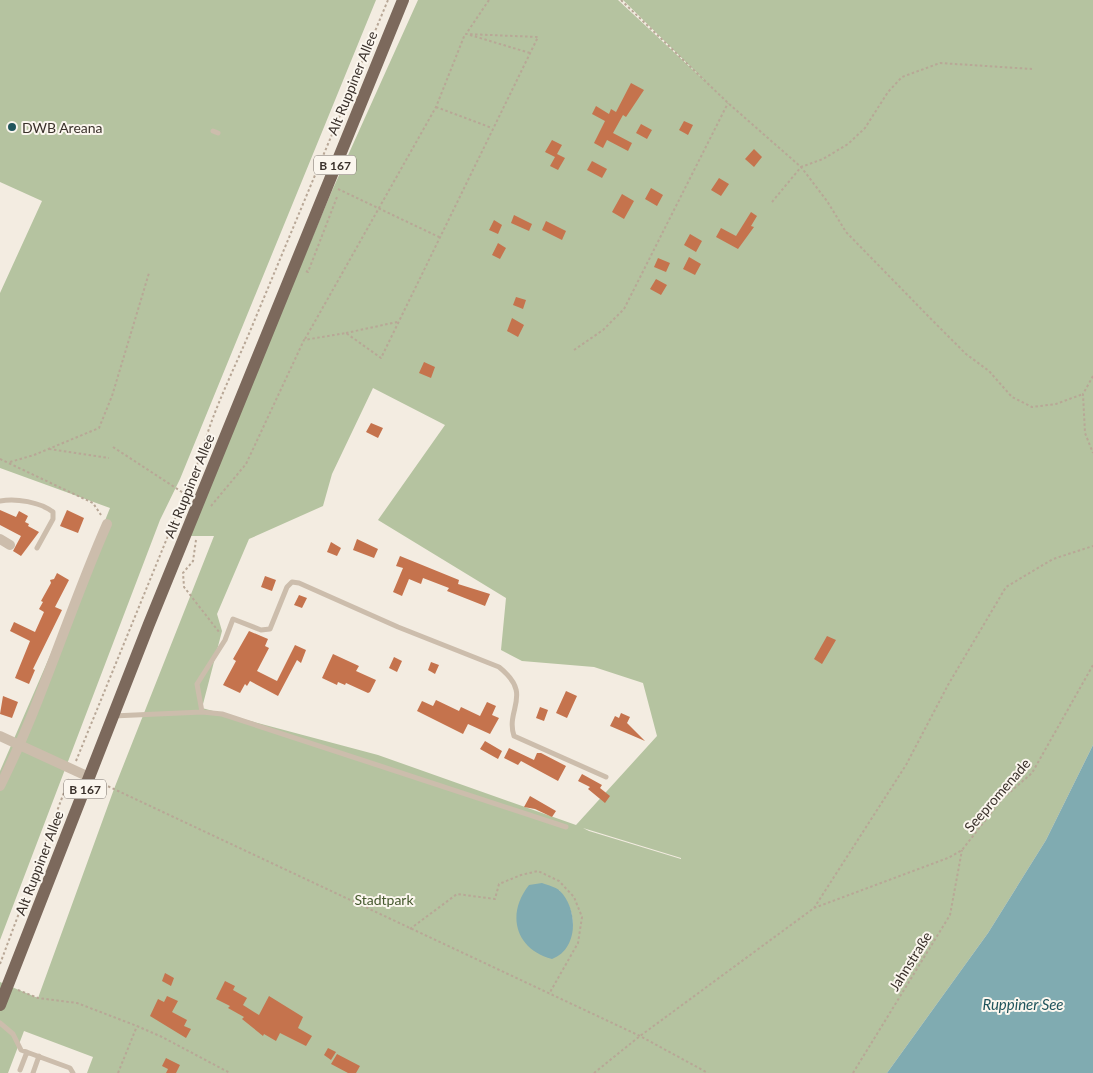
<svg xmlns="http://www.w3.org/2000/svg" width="1093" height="1073" viewBox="0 0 1093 1073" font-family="Lato,sans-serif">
	<rect width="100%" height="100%" fill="#f3ece1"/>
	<path fill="#b5c3a0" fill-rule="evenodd" d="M 0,0 L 376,0 L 180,479 L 160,520 L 0,940 L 0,771 L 62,628 L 110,508 L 0,468 L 0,293 L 42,201 L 0,182 Z
		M 418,0 L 618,0 L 705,81 L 623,0 L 1093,0 L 1093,745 L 1046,840 L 988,933 L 887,1073 L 87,1073 L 93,1057 L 24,1031 L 8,1073 L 0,1073 L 0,982 L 38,998 L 114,789 L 214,536 L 187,536 L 331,193 ZM 373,388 L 445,425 L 378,520 L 506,598 L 501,650 L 522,661 L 594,667 L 643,683 L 657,736 L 576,825 L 378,755 L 202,708 L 222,631 L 217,614 L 249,539 L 323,506 L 332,474 ZM 583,828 L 681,858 L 681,859 L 589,831 ZM 559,890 C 573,908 577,923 567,945 Z"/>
	<path fill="#80abb1" d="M 1093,745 L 1093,1073 L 887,1073 L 988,933 L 1046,840 Z
		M 542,883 C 547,885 556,887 560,891 C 578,909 579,949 552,959 C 515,949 506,914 529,885 Z"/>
	<path fill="#c5734d" d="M 631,83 L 644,90 L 626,117 L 623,115 L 613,133 L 632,143 L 628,151 L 607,140 L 603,148 L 594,143 L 605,121 L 592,114 L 596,106 L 609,114 L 611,109 L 616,112 Z
		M 684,121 L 693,125 L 688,135 L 679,130 Z
		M 641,124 L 652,130 L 647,139 L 636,133 Z
		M 552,140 L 562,145 L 557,154 L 565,158 L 558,170 L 550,166 L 555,157 L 545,152 Z
		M 754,149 L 762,157 L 754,167 L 745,159 Z
		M 592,161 L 607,169 L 602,178 L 587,170 Z
		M 719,178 L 729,184 L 721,196 L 711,190 Z
		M 651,188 L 663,195 L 657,206 L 645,199 Z
		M 622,194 L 634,201 L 624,219 L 612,212 Z
		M 751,212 L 757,216 L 751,226 L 754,227 L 738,249 L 716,237 L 721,228 L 736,236 Z
		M 514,215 L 532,224 L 529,231 L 511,223 Z
		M 494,220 L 502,225 L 498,234 L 489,230 Z
		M 546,221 L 566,231 L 562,240 L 542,230 Z
		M 690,234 L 702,241 L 696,252 L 684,245 Z
		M 498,243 L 506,248 L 500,259 L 492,255 Z
		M 689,257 L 701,264 L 695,275 L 683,269 Z
		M 658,258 L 670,263 L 666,272 L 654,267 Z
		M 656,279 L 667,285 L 661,295 L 650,289 Z
		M 516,297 L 526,300 L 523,309 L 513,305 Z
		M 512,318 L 524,325 L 518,337 L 507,331 Z
		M 424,362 L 435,367 L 431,378 L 419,373 Z
		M 371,423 L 383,428 L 378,438 L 366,432 Z
		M 0,510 L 16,517 L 19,511 L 28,516 L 25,522 L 29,524 L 28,526 L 39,532 L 21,556 L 13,551 L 21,536 L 0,525 Z
		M 67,510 L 84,518 L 78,533 L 60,526 Z
		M 357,539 L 378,549 L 374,558 L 353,550 Z
		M 331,542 L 341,548 L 337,556 L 327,552 Z
		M 400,556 L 459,580 L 458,584 L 490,594 L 485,606 L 447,591 L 449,588 L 423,578 L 421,584 L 409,579 L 402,596 L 393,592 L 403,568 L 396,566 Z
		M 57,573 L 69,580 L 55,607 L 62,610 L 33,669 L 35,670 L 29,684 L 15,678 L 30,641 L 10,631 L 14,622 L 35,632 L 44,612 L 39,609 L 43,602 L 41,601 L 51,583 L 50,580 L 54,579 Z
		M 265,576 L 276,580 L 272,591 L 261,587 Z
		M 299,595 L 307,598 L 302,608 L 294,605 Z
		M 249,631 L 268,639 L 265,646 L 269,648 L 257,671 L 277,681 L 295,645 L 306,650 L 301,663 L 297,660 L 278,696 L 250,681 L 247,686 L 245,684 L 240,693 L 223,685 L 236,661 L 233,659 Z
		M 827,636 L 836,640 L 822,664 L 814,659 Z
		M 333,654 L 359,666 L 356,671 L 376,680 L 370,692 L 368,693 L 346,683 L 345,685 L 338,682 L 337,685 L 322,678 Z
		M 394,657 L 402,661 L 397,672 L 389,668 Z
		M 431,662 L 439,665 L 435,674 L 428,670 Z
		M 566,691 L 577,696 L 567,718 L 556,713 Z
		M 3,696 L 18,702 L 12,718 L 0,714 Z
		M 436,700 L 459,711 L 461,707 L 480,716 L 487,702 L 496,706 L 492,715 L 499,718 L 490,734 L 468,724 L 463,734 L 417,711 L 422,701 L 433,706 Z
		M 540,707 L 548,710 L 544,721 L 536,718 Z
		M 621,713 L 630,717 L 627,723 L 645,741 L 610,726 L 615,716 L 619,718 Z
		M 485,741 L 502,751 L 498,759 L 480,749 Z
		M 509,748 L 534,760 L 537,753 L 541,753 L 566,766 L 558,781 L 521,761 L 518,765 L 504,758 Z
		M 582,774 L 602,785 L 600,788 L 610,796 L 605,803 L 588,789 L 590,787 L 578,781 Z
		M 530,796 L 556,811 L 552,817 L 535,809 L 524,807 Z
		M 165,973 L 174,978 L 171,986 L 162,981 Z
		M 225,981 L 235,986 L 233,990 L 247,998 L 243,1005 L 259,1015 L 269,996 L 303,1017 L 298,1028 L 312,1036 L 306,1046 L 280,1033 L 276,1041 L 264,1034 L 263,1036 L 242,1019 L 244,1017 L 228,1008 L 230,1006 L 216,999 Z
		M 167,996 L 178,1001 L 172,1012 L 187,1020 L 184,1026 L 191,1029 L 186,1038 L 150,1016 L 158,999 L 164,1002 Z
		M 328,1048 L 336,1052 L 331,1060 L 324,1055 Z
		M 337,1054 L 360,1066 L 356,1073 L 348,1073 L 331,1064 Z
		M 166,1058 L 180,1065 L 176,1073 L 166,1073 L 168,1069 L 162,1066 Z"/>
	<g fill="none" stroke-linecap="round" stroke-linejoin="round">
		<path stroke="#b8a796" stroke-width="2" stroke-dasharray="2.5 2.5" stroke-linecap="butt" d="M 621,0 L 728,103 L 801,167 L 827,201 L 846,232 L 933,321 L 966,354 L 989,371 L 1012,397 L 1032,407 L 1056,404 L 1083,394
			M 470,35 L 530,53
			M 436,107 L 492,128
			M 338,189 L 439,237
			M 772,202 L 801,167 L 823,159 L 848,144 L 865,128 L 888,92 L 902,77 L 940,63 L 1032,69
			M 306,271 L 308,272 L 337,197
			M 346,333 L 397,322
			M 305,339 L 436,107 L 465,34
			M 574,350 L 603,330 L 624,309 L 728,103
			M 1093,376 L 1083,394 L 1085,433 L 1093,453
			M 113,447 L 185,494
			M 49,449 L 109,458
			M 0,459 L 93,503 L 101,515
			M 10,462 L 34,455 L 99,428 L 112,396 L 149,273
			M 211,506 L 246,464 L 304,340 L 346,333 L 381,358 L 538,37 L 466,34 L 489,0
			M 196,540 L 193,561 L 183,573 L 184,587 L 219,632
			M 76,761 L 201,455 C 213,409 235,368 253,324 L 388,0
			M 99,782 L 640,1036 L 708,1073
			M 814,908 L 948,858 L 962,850 L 1002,799 L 1032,773 L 1093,665
			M 410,929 L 457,894 L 495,899 L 499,884 L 521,875 L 538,871 L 559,881 L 574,897 L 582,917 L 578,943 L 549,994
			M 0,964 L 69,779
			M 18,990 L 38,998 L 77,1003 L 137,1026 L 162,1037 L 230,1073
			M 118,1073 L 137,1026
			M 594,1073 L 640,1036 L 814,908 L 906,765 L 948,685 L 1006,587 L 1053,559 L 1093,546
			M 853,1073 L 950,915 L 962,850"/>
		<path stroke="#ccbdac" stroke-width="5" d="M 213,131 L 218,133
			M 0,501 C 16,498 40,502 53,512 L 53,519 L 37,548
			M 202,712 L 197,684 L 225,640 L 233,619 L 261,630 L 270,629 L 287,587 L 292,582 L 299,583 L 398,627 L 499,667 C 534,695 505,709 514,736 L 606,777
			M 113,716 L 202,712 L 222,714 L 566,827
			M 0,1023 L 13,1034 L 21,1050 L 70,1068 L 73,1073
			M 20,1070 L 27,1052
			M 33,1073 L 39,1056"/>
		<path stroke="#ccbdac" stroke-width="10" d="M 0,539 L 10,545
			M 0,736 L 89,777
			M 0,786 C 42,702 69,610 107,524"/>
		<path stroke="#7c695c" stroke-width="12" d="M 0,1005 L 149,624 L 403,0"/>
	</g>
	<circle fill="#20545c" stroke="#fbf6ee" stroke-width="2" cx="12" cy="127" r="5"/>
	<g text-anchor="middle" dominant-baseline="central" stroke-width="4" stroke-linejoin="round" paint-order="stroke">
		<g fill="#fbf6ee" stroke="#746c66" stroke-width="1">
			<rect x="314" y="155.5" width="42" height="19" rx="4"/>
			<rect x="64" y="779.5" width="42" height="19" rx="4"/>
		</g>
		<g font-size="12" font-weight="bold" fill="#3a312b">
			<text x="335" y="165">B 167</text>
			<text x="85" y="789">B 167</text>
		</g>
		<g font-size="14" fill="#3a312b" stroke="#fbf6ee">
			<text transform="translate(352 83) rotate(-68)">Alt Ruppiner Allee</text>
			<text transform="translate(189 486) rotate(-68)">Alt Ruppiner Allee</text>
			<text transform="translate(997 795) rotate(-49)">Seepromenade</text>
			<text transform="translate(39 863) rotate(-69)">Alt Ruppiner Allee</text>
			<text transform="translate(910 961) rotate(-58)">Jahnstraße</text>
		</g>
		<g font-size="14" fill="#3a312b" stroke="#fbf6ee" text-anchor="start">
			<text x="22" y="127">DWB Areana</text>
		</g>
		<g font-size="14" fill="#46592f" stroke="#fbf6ee">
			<text x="384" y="899">Stadtpark</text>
		</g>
		<g font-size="15" font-style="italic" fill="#20545c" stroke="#fbf6ee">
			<text x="1023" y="1004">Ruppiner See</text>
		</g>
	</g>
</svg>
